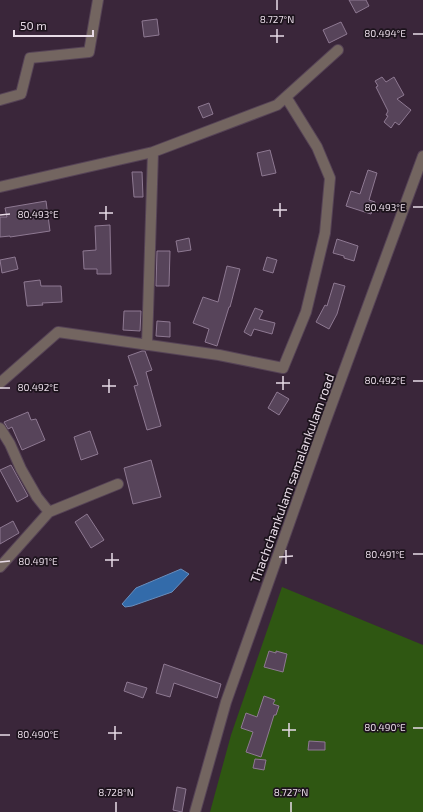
<svg xmlns="http://www.w3.org/2000/svg" width="423" height="812" viewBox="0 0 423 812" font-family="'Exo 2',sans-serif">
	<rect width="100%" height="100%" fill="#3a263a"/>
	<path fill="#2f5712" d="M 282,587 L 423,645 L 423,812 L 210,812 L 231,735 Z"/>
	<path fill="#336baa" stroke="#698dbc" d="M 181,569 L 189,574 L 172,592 L 132,606 L 125,607 L 122,604 L 136,588 Z"/>
	<path fill="#57445a" stroke="#8e7992" d="M 349,0 L 366,0 L 369,6 L 356,13 Z
		M 157,19 L 159,35 L 144,37 L 142,21 Z
		M 341,22 L 347,34 L 329,43 L 323,30 Z
		M 382,77 L 386,82 L 394,77 L 404,95 L 397,99 L 411,110 L 399,125 L 395,122 L 391,128 L 384,122 L 388,116 L 386,115 L 388,111 L 376,87 L 378,86 L 375,81 Z
		M 209,103 L 213,114 L 203,118 L 198,107 Z
		M 270,150 L 276,173 L 262,176 L 257,153 Z
		M 368,170 L 377,173 L 369,200 L 375,202 L 371,214 L 346,206 L 351,191 L 360,194 Z
		M 132,172 L 142,172 L 143,197 L 134,197 Z
		M 46,201 L 50,231 L 10,237 L 10,236 L 0,237 L 0,217 L 7,217 L 5,208 Z
		M 110,225 L 111,274 L 97,274 L 97,269 L 84,269 L 83,251 L 96,250 L 95,226 Z
		M 189,238 L 191,250 L 178,252 L 176,241 Z
		M 337,239 L 358,246 L 354,261 L 344,258 L 344,256 L 333,253 Z
		M 157,251 L 170,251 L 169,286 L 156,286 Z
		M 15,257 L 18,269 L 2,273 L 0,260 Z
		M 267,257 L 277,260 L 273,273 L 263,270 Z
		M 227,266 L 240,269 L 230,307 L 229,307 L 217,346 L 205,342 L 209,329 L 193,323 L 203,297 L 218,302 Z
		M 40,280 L 41,286 L 61,286 L 62,302 L 42,303 L 43,305 L 27,306 L 24,282 Z
		M 334,283 L 345,286 L 337,314 L 329,329 L 316,322 L 325,305 L 327,306 Z
		M 255,308 L 263,311 L 259,319 L 275,323 L 272,334 L 254,329 L 251,336 L 244,332 Z
		M 124,311 L 141,311 L 140,331 L 123,330 Z
		M 157,321 L 170,322 L 170,337 L 156,336 Z
		M 142,351 L 145,351 L 152,370 L 146,372 L 161,426 L 147,430 L 134,386 L 138,385 L 128,356 Z
		M 277,392 L 289,399 L 279,415 L 268,408 Z
		M 28,412 L 31,420 L 36,419 L 45,440 L 22,450 L 12,427 L 8,429 L 4,422 Z
		M 90,431 L 98,454 L 81,460 L 74,437 Z
		M 151,460 L 161,497 L 133,504 L 124,468 Z
		M 11,465 L 28,496 L 17,502 L 0,470 Z
		M 87,514 L 104,540 L 91,548 L 75,522 Z
		M 13,521 L 19,533 L 0,544 L 0,528 Z
		M 269,651 L 276,653 L 276,651 L 287,654 L 283,672 L 264,667 Z
		M 164,664 L 221,684 L 217,698 L 174,683 L 170,697 L 156,693 Z
		M 127,682 L 147,688 L 143,698 L 124,691 Z
		M 264,696 L 275,700 L 273,704 L 279,706 L 276,715 L 274,715 L 261,757 L 246,752 L 253,732 L 241,728 L 246,713 L 257,717 Z
		M 309,741 L 325,742 L 325,750 L 308,750 Z
		M 255,759 L 266,760 L 264,770 L 253,768 Z
		M 177,787 L 186,789 L 182,812 L 173,810 Z"/>
	<g fill="none" stroke-linecap="round" stroke-linejoin="round">
		<defs>
			<path id="minor" d="M 0,100 L 21,94 L 30,58 L 89,52 L 98,0
				M 0,187 L 153,152 L 277,105 L 338,50
				M 147,345 L 153,152
				M 0,383 L 58,332 L 219,355 L 283,368 L 306,312 L 325,233 L 330,178 L 317,147 L 286,97
				M 0,428 L 10,444 L 21,469 L 37,497 L 49,512
				M 0,567 L 49,512 L 118,484
				M 195,812 L 226,702 L 323,428 L 423,156"/>
		</defs>
		<use href="#minor" stroke="#564356" stroke-width="12"/>
		<use href="#minor" stroke="#736560" stroke-width="10"/>
	</g>
	<path fill="none" stroke="#e8dbe7" stroke-width="1.5" d="M 277,0 L 277,10M 277,29 L 277,43M 413,34 L 423,34M 270,36 L 284,36M 280,203 L 280,217M 106,206 L 106,220M 413,207 L 423,207M 273,210 L 287,210M 99,213 L 113,213M 0,215 L 10,214M 283,376 L 283,390M 109,379 L 109,393M 413,381 L 423,381M 276,383 L 290,383M 102,386 L 116,386M 0,388 L 10,388M 286,550 L 286,564M 112,553 L 112,567M 413,554 L 423,554M 279,557 L 293,556M 105,560 L 119,560M 0,562 L 10,561M 289,723 L 289,737M 115,726 L 115,740M 413,728 L 423,728M 282,730 L 296,730M 108,733 L 122,733M 0,735 L 10,735M 116,802 L 116,812M 291,802 L 291,812"/>
	<g text-anchor="middle" dominant-baseline="central" stroke-width="3.5" stroke-linejoin="round" paint-order="stroke">
		<g font-size="13" fill="#e8dbe7" stroke="#1c131c">
			<text transform="translate(292 478) rotate(-70)">Thachchankulam samalankulam road</text>
		</g>
	</g>
	<g font-size="10" text-anchor="middle" fill="#e8dbe7" stroke="#1c131c" stroke-width="3.5" stroke-linejoin="round" paint-order="stroke">
		<text x="277" y="23">8.727°N</text>
		<text x="385" y="37">80.494°E</text>
		<text x="385" y="211">80.493°E</text>
		<text x="38" y="218">80.493°E</text>
		<text x="385" y="384">80.492°E</text>
		<text x="38" y="391">80.492°E</text>
		<text x="385" y="558">80.491°E</text>
		<text x="38" y="565">80.491°E</text>
		<text x="385" y="731">80.490°E</text>
		<text x="38" y="738">80.490°E</text>
		<text x="116" y="796">8.728°N</text>
		<text x="291" y="796">8.727°N</text>
	</g>
	<path d="M14 30v6h79v-6" fill="none" stroke="#e8dbe7" stroke-width="2"/>
	<text x="20" y="30" font-size="12" fill="#e8dbe7" stroke="#1c131c" stroke-width="3" paint-order="stroke">50 m</text>
</svg>
